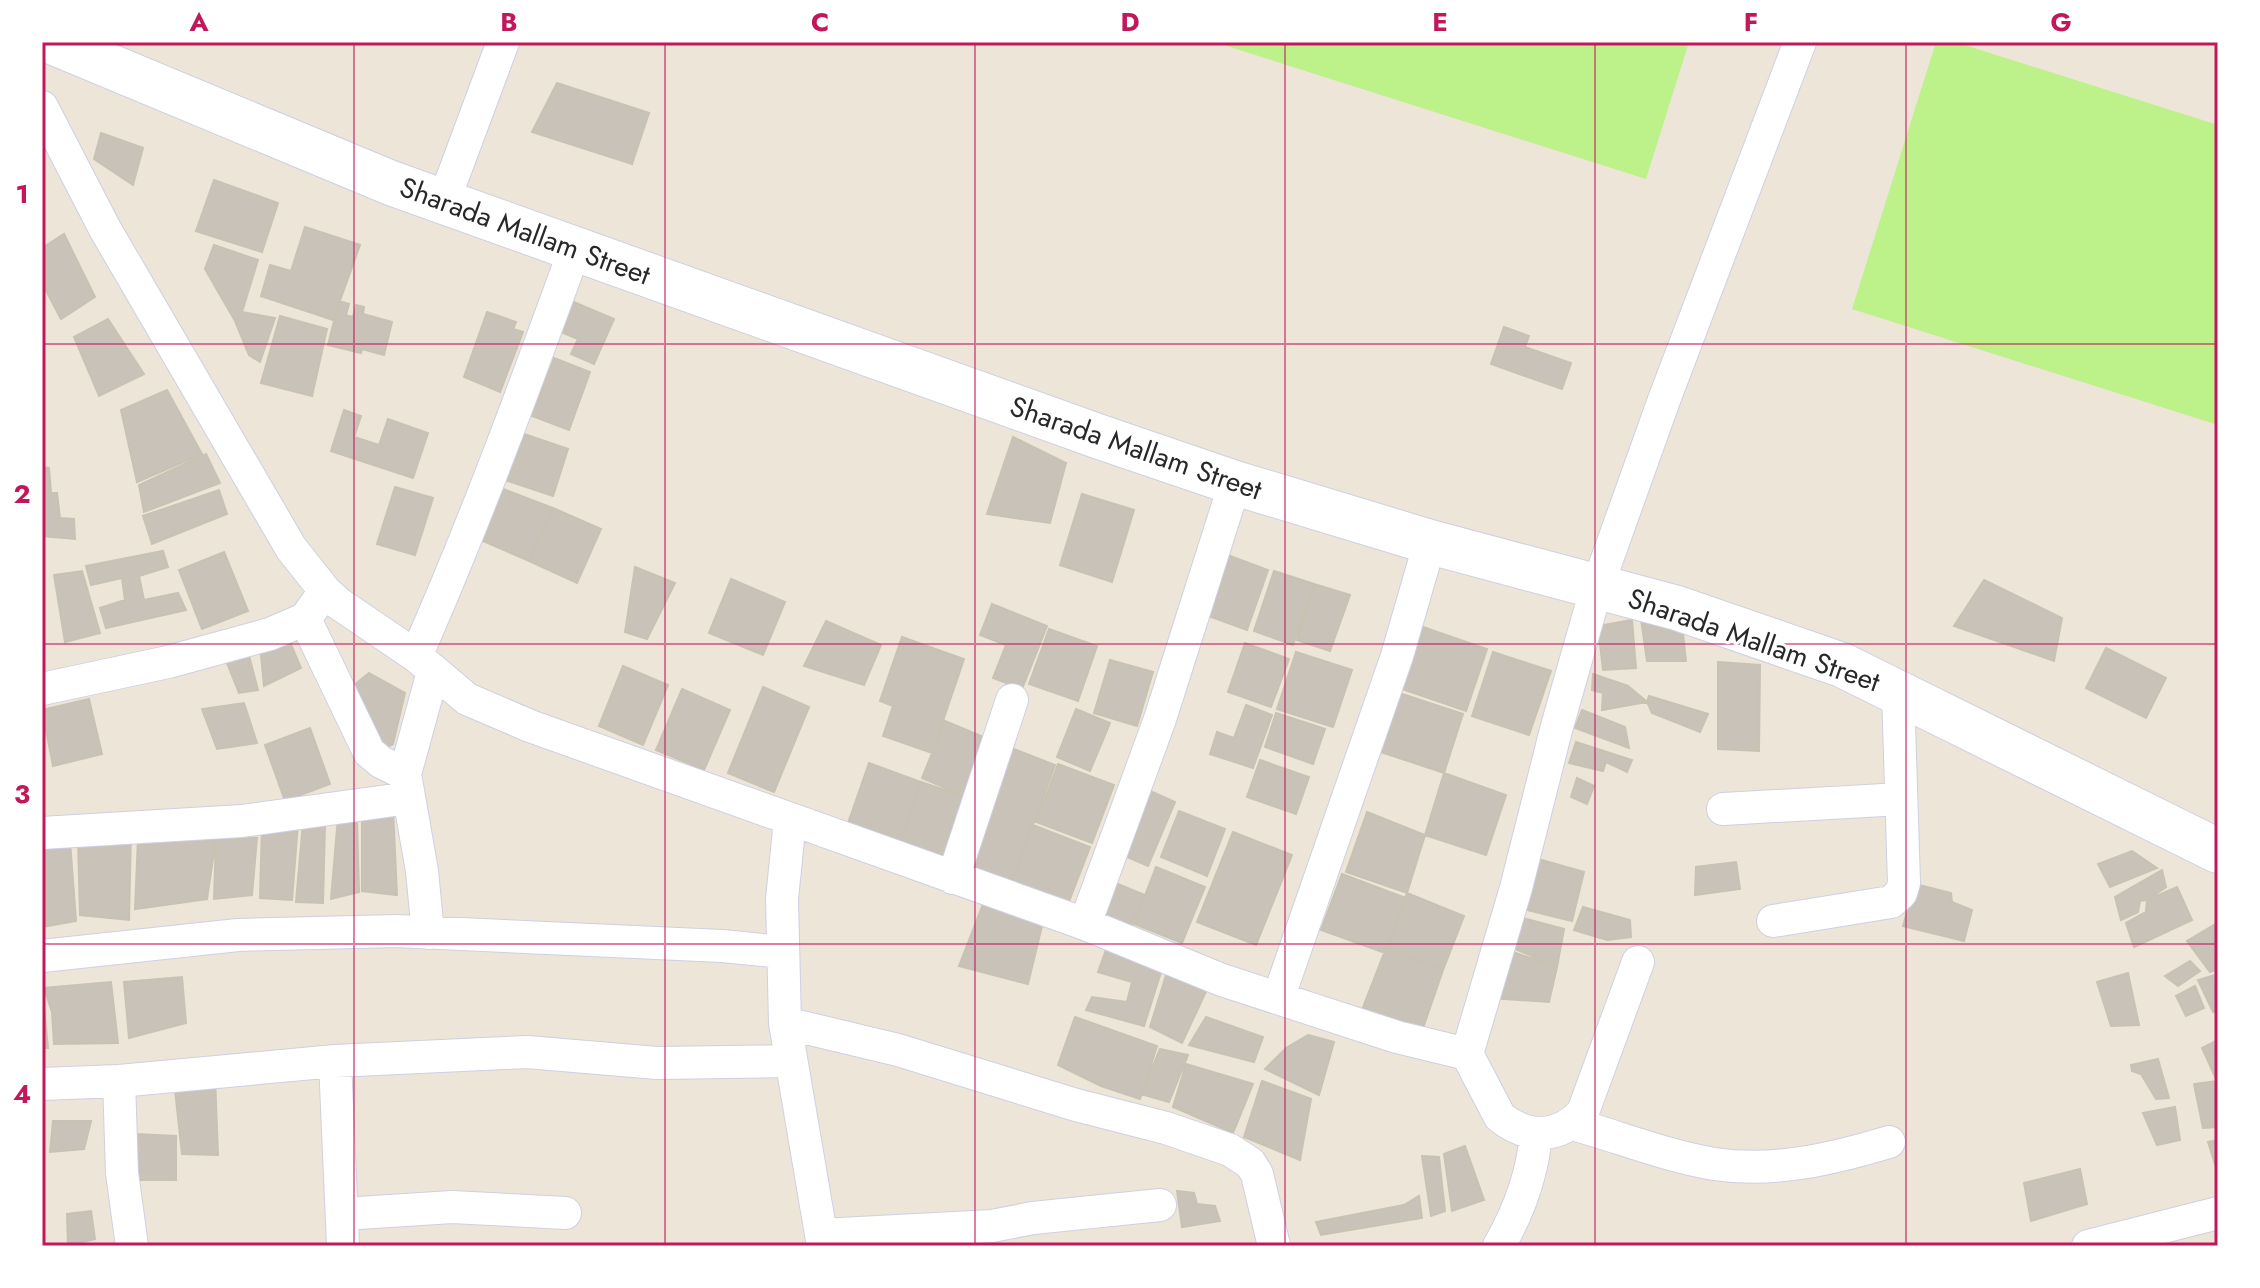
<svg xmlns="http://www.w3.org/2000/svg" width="2260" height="1288" viewBox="0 0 2260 1288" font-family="Jost,sans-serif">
	<rect width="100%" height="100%" fill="#ede5d8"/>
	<path fill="#bdf18a" d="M 1228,42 L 1689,42 L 1646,179 L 1227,46 Z
		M 1936,42 L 1955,42 L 2218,125 L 2218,425 L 1852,309 Z"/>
	<path fill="#c8c2b8" stroke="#c8c2b2" stroke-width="2" d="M 557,83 L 649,113 L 632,164 L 532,132 Z
		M 101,133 L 143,148 L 133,185 L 94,159 Z
		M 214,180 L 278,203 L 262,252 L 196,231 Z
		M 305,227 L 360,245 L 333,320 L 261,296 L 270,265 L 291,271 Z
		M 64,234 L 95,297 L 61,319 L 42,283 L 42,248 Z
		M 214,245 L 258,260 L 242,312 L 275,318 L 260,362 L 249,355 L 235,321 L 205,269 Z
		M 569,300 L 614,319 L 594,364 L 571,354 L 578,339 L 556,330 Z
		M 339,301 L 349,304 L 346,315 L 353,317 L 356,305 L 364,307 L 363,314 L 392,322 L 384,355 L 362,349 L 361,353 L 328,345 Z
		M 487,312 L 516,322 L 513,329 L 523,332 L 500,392 L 464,377 Z
		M 280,316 L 327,329 L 312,396 L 261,383 Z
		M 108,319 L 144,374 L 99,396 L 74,337 Z
		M 1504,327 L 1529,336 L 1525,347 L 1571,363 L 1562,389 L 1491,364 Z
		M 554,358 L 590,372 L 569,430 L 532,416 Z
		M 167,390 L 202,454 L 137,482 L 121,410 Z
		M 344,410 L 361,416 L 354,437 L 379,445 L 388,419 L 428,433 L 413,478 L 331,451 Z
		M 521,433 L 568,449 L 553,496 L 505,480 Z
		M 1013,437 L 1066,463 L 1050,523 L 987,514 Z
		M 206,454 L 220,483 L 144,512 L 139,485 Z
		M 42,467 L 49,468 L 51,493 L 57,493 L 60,518 L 74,519 L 75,539 L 42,536 Z
		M 395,487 L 433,498 L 415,555 L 377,544 Z
		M 503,489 L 553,508 L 529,561 L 483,541 Z
		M 219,490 L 227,514 L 152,544 L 143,516 Z
		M 1082,494 L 1134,510 L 1112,582 L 1060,565 Z
		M 553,508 L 601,529 L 577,583 L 529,561 Z
		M 163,551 L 168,567 L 139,576 L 144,600 L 178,593 L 186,610 L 106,628 L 100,608 L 125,600 L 122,578 L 91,585 L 86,566 Z
		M 224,552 L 248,611 L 202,629 L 179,570 Z
		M 1222,553 L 1268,570 L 1247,630 L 1200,613 Z
		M 635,567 L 675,583 L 647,639 L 625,632 Z
		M 82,571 L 100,633 L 65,642 L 54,575 Z
		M 1274,571 L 1314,584 L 1293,645 L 1254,631 Z
		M 731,579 L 785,602 L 763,655 L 709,633 Z
		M 1984,580 L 2062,618 L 2054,661 L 1954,626 Z
		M 1314,584 L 1350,595 L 1330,651 L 1297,640 Z
		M 992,604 L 1047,626 L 1022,689 L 993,678 L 1006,645 L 980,635 Z
		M 1641,619 L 1682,625 L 1686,661 L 1647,661 Z
		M 1632,620 L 1636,668 L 1603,670 L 1598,626 Z
		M 826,621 L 881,645 L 864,685 L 804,666 Z
		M 1420,626 L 1487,649 L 1466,711 L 1399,688 Z
		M 1049,629 L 1097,646 L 1078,701 L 1029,684 Z
		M 287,635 L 301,668 L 264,686 L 260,645 Z
		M 902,637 L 964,659 L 932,753 L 883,736 L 893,706 L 880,701 Z
		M 1245,643 L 1289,659 L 1271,707 L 1228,692 Z
		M 247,648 L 258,690 L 239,693 L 223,653 Z
		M 2106,648 L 2166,678 L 2146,718 L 2086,688 Z
		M 1296,652 L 1352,670 L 1333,727 L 1277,709 Z
		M 1493,652 L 1551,671 L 1529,735 L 1472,716 Z
		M 1110,660 L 1153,672 L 1137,726 L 1094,713 Z
		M 1718,662 L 1760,665 L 1759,751 L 1718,749 Z
		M 623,666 L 668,685 L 643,745 L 599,726 Z
		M 369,673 L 405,693 L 393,744 L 377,752 L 347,691 Z
		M 1593,674 L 1628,686 L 1647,702 L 1602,710 L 1603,693 L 1592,690 Z
		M 763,687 L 809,707 L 774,792 L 728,773 Z
		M 682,689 L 730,710 L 704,770 L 656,750 Z
		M 1396,692 L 1463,714 L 1444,773 L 1378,751 Z
		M 1649,696 L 1708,714 L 1700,732 L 1652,713 L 1647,702 Z
		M 89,699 L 102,754 L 53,766 L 42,710 Z
		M 244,703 L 257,743 L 217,749 L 202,709 Z
		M 1246,705 L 1272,715 L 1253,768 L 1210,754 L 1217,732 L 1234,738 Z
		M 1076,709 L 1110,723 L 1090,771 L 1057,757 Z
		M 1582,710 L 1625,727 L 1629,748 L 1575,728 Z
		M 1276,713 L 1325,729 L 1313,764 L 1265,747 Z
		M 945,721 L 993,741 L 968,798 L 922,778 Z
		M 310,728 L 330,784 L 285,801 L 265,745 Z
		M 1576,742 L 1632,760 L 1627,772 L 1606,762 L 1603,771 L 1569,763 Z
		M 1006,746 L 1055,765 L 1034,822 L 985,803 Z
		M 1260,760 L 1309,777 L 1296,814 L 1247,797 Z
		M 869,763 L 921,782 L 897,850 L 845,832 Z
		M 1058,764 L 1114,785 L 1092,843 L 1036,822 Z
		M 1444,773 L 1506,795 L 1486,855 L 1425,835 Z
		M 1577,778 L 1594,786 L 1587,804 L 1571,797 Z
		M 921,782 L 968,798 L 945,867 L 897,850 Z
		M 1141,787 L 1175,802 L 1148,866 L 1113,851 Z
		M 985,803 L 1034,822 L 1011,884 L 962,866 Z
		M 393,809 L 397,895 L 362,891 L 362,811 Z
		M 1179,811 L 1225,829 L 1207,876 L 1161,857 Z
		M 1367,812 L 1425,835 L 1407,893 L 1346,872 Z
		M 338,817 L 357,823 L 359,892 L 331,899 Z
		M 298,823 L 292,900 L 260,898 L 262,825 Z
		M 303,823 L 325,825 L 323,903 L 296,902 Z
		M 1033,825 L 1090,847 L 1068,904 L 1011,884 Z
		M 1233,832 L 1292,855 L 1256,945 L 1197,922 Z
		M 131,835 L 129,920 L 80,915 L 78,840 Z
		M 138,838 L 216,839 L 207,899 L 135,909 Z
		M 257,838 L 252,895 L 214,899 L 216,839 Z
		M 70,841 L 76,921 L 42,927 L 42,847 Z
		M 2132,851 L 2157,868 L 2110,887 L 2098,864 Z
		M 1531,857 L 1584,872 L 1572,921 L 1519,908 Z
		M 1736,862 L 1740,889 L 1695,895 L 1696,867 Z
		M 1156,867 L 1205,887 L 1182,943 L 1134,924 Z
		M 2162,870 L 2166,887 L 2147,900 L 2140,901 L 2138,912 L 2121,920 L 2115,897 Z
		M 1342,874 L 1406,898 L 1385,953 L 1321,930 Z
		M 1108,880 L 1145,895 L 1130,931 L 1093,915 Z
		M 1915,884 L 1951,893 L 1952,902 L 1972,910 L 1964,941 L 1903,926 Z
		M 2177,887 L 2192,920 L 2134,947 L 2126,923 L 2146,912 L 2147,900 Z
		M 1407,893 L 1464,916 L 1443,970 L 1386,948 Z
		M 983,904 L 1042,926 L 1028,984 L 959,966 Z
		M 1583,907 L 1630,920 L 1631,937 L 1607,940 L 1574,930 Z
		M 1515,916 L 1564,929 L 1557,967 L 1506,945 Z
		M 2214,925 L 2218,932 L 2218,969 L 2210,972 L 2187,941 Z
		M 1107,947 L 1162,969 L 1144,1026 L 1086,1010 L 1092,997 L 1127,1002 L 1132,982 L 1098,972 Z
		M 1386,948 L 1443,970 L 1422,1031 L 1362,1010 Z
		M 1507,950 L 1557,967 L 1549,1002 L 1491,998 Z
		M 2190,961 L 2200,971 L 2178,986 L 2165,976 Z
		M 1167,972 L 1209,985 L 1182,1043 L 1150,1027 Z
		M 2128,973 L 2139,1025 L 2111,1026 L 2097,982 Z
		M 2218,974 L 2218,1010 L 2213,1012 L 2198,980 Z
		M 182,977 L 186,1023 L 129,1038 L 124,982 Z
		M 111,982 L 118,1043 L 54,1044 L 52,1012 L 44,988 Z
		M 2195,986 L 2204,1008 L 2186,1016 L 2176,996 Z
		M 42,988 L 48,1048 L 42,1048 Z
		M 1075,1017 L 1157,1046 L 1140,1099 L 1101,1086 L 1058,1065 Z
		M 1206,1017 L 1263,1037 L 1254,1062 L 1189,1045 Z
		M 1308,1035 L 1334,1042 L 1319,1095 L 1265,1069 L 1286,1048 Z
		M 2218,1040 L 2218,1080 L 2217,1081 L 2202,1048 Z
		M 1160,1049 L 1188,1055 L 1169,1102 L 1141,1094 Z
		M 2158,1059 L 2169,1098 L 2156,1099 L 2141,1074 L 2132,1071 L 2131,1065 Z
		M 1186,1064 L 1253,1084 L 1233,1133 L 1173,1107 Z
		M 215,1077 L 218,1155 L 182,1154 L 174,1081 Z
		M 1262,1081 L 1311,1099 L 1300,1160 L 1244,1137 Z
		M 2218,1081 L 2218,1127 L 2203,1128 L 2194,1084 Z
		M 2175,1107 L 2180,1140 L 2157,1145 L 2143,1113 Z
		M 53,1121 L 91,1121 L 84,1149 L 50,1152 Z
		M 135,1134 L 176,1136 L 176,1180 L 132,1180 Z
		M 2218,1140 L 2218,1174 L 2208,1142 Z
		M 1465,1146 L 1484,1200 L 1452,1211 L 1444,1154 Z
		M 1422,1156 L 1439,1157 L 1445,1211 L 1431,1216 Z
		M 2080,1169 L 2087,1204 L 2031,1221 L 2024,1183 Z
		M 1177,1191 L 1194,1193 L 1197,1204 L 1215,1206 L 1220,1221 L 1182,1227 Z
		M 1419,1196 L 1422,1218 L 1321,1235 L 1316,1222 L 1404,1205 Z
		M 91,1211 L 95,1239 L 68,1246 L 67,1214 Z"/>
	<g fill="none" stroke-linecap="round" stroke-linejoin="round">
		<defs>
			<path id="street" d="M 42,107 L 105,229 L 291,548 L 325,591 L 338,603 L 416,656 L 467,699 L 530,726 L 1085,924 L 1222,980 L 1397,1037 L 1467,1054
				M 452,179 L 503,42
				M 1605,565 L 1664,400 L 1800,42
				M 1597,586 L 1556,730 L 1516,888 L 1467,1054 L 1500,1117 C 1528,1139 1559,1139 1583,1112 L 1638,962
				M 305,619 L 369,752 L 381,762 L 405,774
				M 416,656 C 475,523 525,386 575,249
				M 42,689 L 168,662 L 270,634 L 305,619 L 325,591
				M 1723,809 L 1901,799
				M 790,820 L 782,899 L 785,1023 L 823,1246
				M 42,833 L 242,821 L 409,798
				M 953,878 L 1012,700
				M 1773,921 L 1891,902 L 1901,893 L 1904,883 L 1898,691
				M 1085,924 L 1160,719 L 1235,483
				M 428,933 L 422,871 L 405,774 L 433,672
				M 42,956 L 238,935 L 396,931 L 722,946 L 782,952
				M 1279,996 L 1397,656 L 1430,542
				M 785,1023 L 898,1050 L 1076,1105 L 1166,1128 L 1230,1150 L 1250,1163 L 1257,1174 L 1274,1246
				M 335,1061 L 343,1246
				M 119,1081 L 122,1173 L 132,1246
				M 42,1084 L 119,1081 L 335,1061 L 527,1052 L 657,1063 L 790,1061
				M 1573,1124 C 1619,1137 1666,1156 1714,1164 C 1774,1173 1832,1159 1889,1142
				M 343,1214 L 452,1207 L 565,1213
				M 821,1235 L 992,1226 L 1033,1218 L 1160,1205
				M 1499,1246 C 1519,1211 1533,1173 1536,1133
				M 2088,1246 L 2218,1213"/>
			<path id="secondary" d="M 52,42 L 391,183 L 1100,437 L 1235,483 L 1430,542 L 1677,608 L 1842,665 L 2218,851"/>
		</defs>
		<use href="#street" stroke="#ced0e3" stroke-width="34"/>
		<use href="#secondary" stroke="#ced0e3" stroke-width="46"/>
		<use href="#street" stroke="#fff" stroke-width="32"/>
		<use href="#secondary" stroke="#fff" stroke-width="44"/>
	</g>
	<path fill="none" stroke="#c2185b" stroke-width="2" stroke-opacity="0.55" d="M 354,42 L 354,1246M 665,42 L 665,1246M 975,42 L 975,1246M 1285,42 L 1285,1246M 1595,42 L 1595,1246M 1906,42 L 1906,1246M 42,344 L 2218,344M 42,644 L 2218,644M 42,944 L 2218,944"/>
	<g text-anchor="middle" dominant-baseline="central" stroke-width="6" stroke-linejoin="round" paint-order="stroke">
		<g font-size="28" fill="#282828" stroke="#fff">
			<text transform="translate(525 231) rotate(20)">Sharada Mallam Street</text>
			<text transform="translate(1136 448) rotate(19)">Sharada Mallam Street</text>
			<text transform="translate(1754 640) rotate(19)">Sharada Mallam Street</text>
		</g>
	</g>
	<rect width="2260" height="1288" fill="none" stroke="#ffffff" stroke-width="88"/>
	<rect x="44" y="44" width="2172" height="1200" fill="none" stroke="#c2185b" stroke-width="3"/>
	<g font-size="26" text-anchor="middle" font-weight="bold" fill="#c2185b">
		<text x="199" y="31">A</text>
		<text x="509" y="31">B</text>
		<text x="820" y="31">C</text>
		<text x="1130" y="31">D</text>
		<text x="1440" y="31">E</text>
		<text x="1751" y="31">F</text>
		<text x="2061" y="31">G</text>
		<text x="22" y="203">1</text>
		<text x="22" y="503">2</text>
		<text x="22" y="803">3</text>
		<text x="22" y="1103">4</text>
	</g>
</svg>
